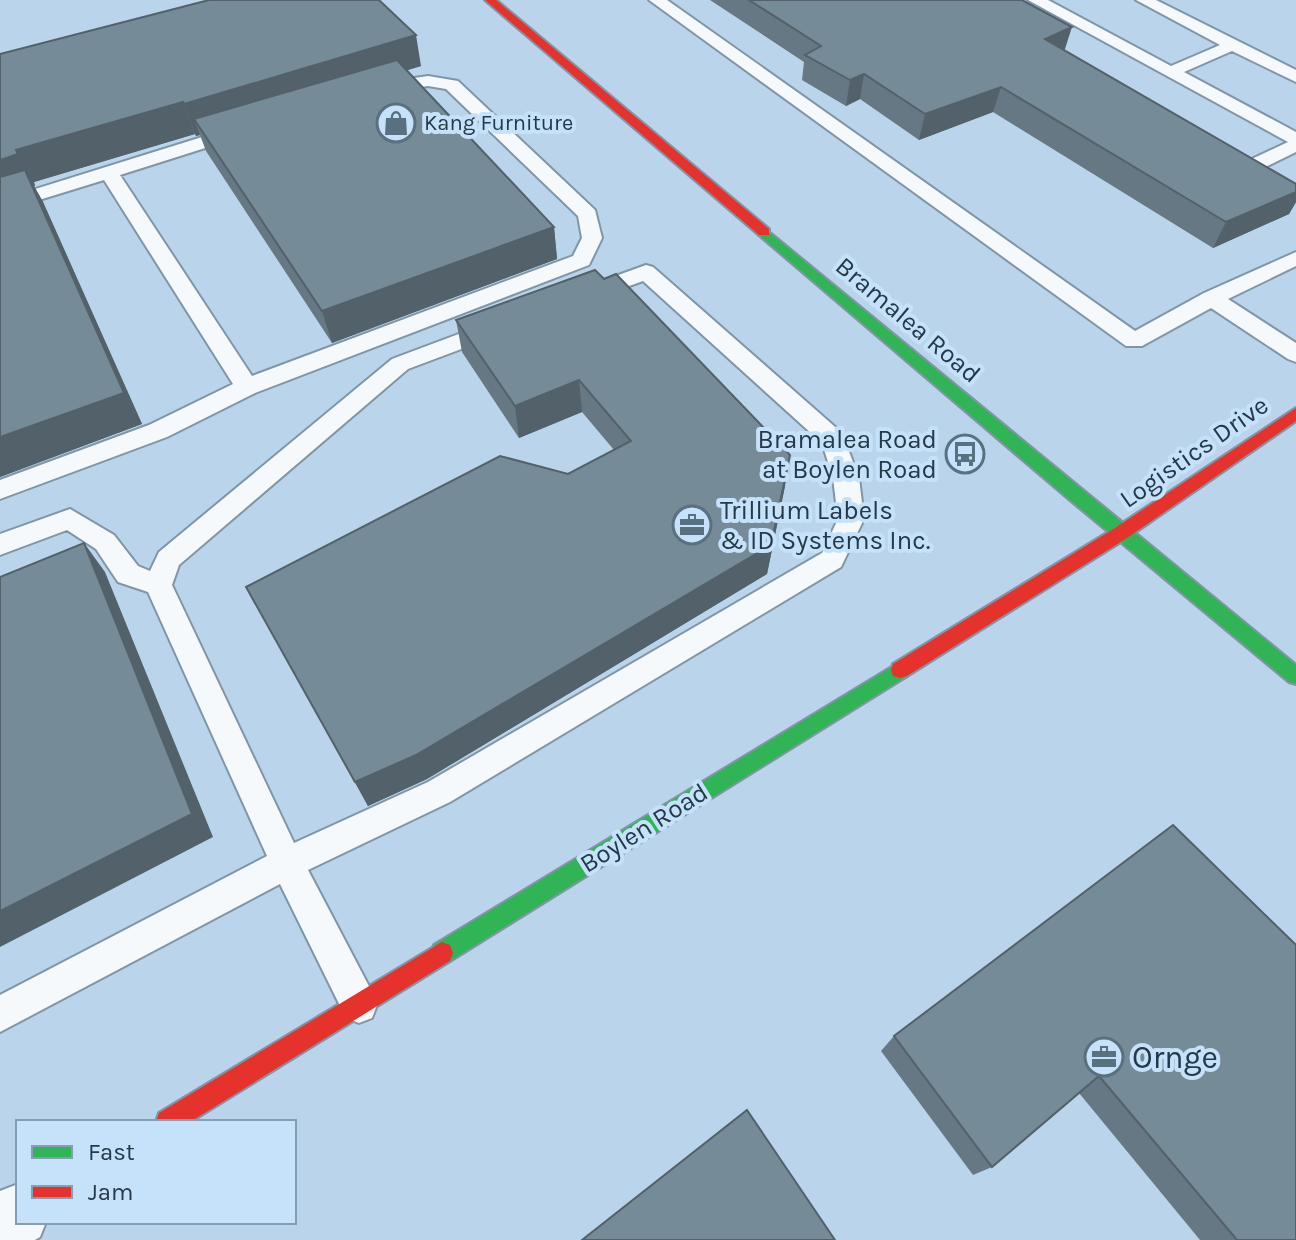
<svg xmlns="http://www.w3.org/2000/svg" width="1296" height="1240" viewBox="0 0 1296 1240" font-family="Karla,sans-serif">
	<rect width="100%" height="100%" fill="#bad5eb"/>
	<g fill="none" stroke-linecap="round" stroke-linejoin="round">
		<defs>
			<path id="lane" d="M 649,0 L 667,0 L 1135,331 L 1204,293 L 1296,252 L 1296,266 L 1228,299 L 1296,343 L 1296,362 L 1288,359 L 1211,308 L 1142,346 L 1126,346 Z
				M 1028,0 L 1048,0 L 1171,66 L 1220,45 L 1136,0 L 1156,0 L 1296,70 L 1296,82 L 1232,51 L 1184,72 L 1296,132 L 1296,152 L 1255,172 L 1241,172 L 1238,168 L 1241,164 L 1288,142 Z
				M 428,76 L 458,81 L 595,210 L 602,238 L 589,265 L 255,393 L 167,437 L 0,499 L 0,480 L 149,425 L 233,384 L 104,180 L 0,212 L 0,200 L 231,128 L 243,128 L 246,132 L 243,136 L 120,175 L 252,376 L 573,256 L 582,238 L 578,216 L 446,89 L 428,86 L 380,93 L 371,88 L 380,83 Z
				M 646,265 L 653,267 L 842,433 L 859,478 L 864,519 L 841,567 L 450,802 L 308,870 L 372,992 L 377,1005 L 372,1018 L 359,1023 L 346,1018 L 280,884 L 0,1032 L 0,995 L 267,856 L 148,592 L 118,582 L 96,549 L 67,530 L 0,555 L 0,534 L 70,509 L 114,535 L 138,566 L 150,571 L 159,552 L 392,359 L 488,323 L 504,323 L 507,328 L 504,333 L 408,369 L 179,565 L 172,585 L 294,843 L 428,782 L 822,553 L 838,519 L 833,478 L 822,443 L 643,281 L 588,301 L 577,294 L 580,289 Z"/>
			<path id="street" d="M 18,1184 L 18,1222 L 46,1222 L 40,1237 L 35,1240 L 0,1240 L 0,1191 Z"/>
			<path id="fast" d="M 764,228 L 1296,665 L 1296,684 L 1289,682 L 1064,495 L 759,235 L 757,232 Z
				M 900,662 L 907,664 L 909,670 L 907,676 L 450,961 L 442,964 L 434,961 L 431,953 L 434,945 Z"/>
			<path id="jam" d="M 485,0 L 496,0 L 769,229 L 769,235 L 759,235 Z
				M 1296,408 L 1296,421 L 1127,538 L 907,676 L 900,678 L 893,676 L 891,670 L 893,664 L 1115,528 Z
				M 442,942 L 450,945 L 453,953 L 450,961 L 190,1122 L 156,1122 L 159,1113 Z"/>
		</defs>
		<use href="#lane" stroke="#8095a6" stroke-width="4"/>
		<use href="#street" stroke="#8095a6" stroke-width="4"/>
		<use href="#fast" stroke="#8095a6" stroke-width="4"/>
		<use href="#jam" stroke="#8095a6" stroke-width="4"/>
		<use href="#lane" fill="#f5f9fc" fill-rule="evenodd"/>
		<use href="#street" fill="#f5f9fc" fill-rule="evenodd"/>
		<use href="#fast" fill="#30b455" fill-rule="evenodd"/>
		<use href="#jam" fill="#e5322d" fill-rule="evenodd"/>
	</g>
	<path fill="#657883" d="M 710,0 L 1022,0 L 1065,50 L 1296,184 L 1296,202 L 1289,214 L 1213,248 L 993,112 L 919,140 L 860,99 L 846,106 L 802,80 L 804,62 Z
		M 0,54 L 421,66 L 406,70 L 554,227 L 557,259 L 332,343 L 206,151 L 200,135 L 196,136 L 195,134 L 34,182 L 35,186 L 34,186 L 43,202 L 142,424 L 0,477 Z
		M 595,270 L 785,486 L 767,574 L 427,779 L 368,806 L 246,587 L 568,474 L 614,450 L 582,412 L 519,438 L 462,352 L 456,320 Z
		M 1173,825 L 1296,1240 L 1200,1240 L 1079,1093 L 992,1167 L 973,1175 L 881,1051 L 894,1036 Z"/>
	<path fill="#53616a" d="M 1072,27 L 1064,52 L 1045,39 Z
		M 416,35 L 421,66 L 204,134 L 194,119 L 200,135 L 196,136 L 184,104 Z
		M 864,74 L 860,99 L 846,106 L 850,80 Z
		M 1001,87 L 993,112 L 919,140 L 925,114 Z
		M 183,102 L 195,134 L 34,182 L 35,186 L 34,186 L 43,202 L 142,424 L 0,477 L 0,160 L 16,150 Z
		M 1296,192 L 1296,202 L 1289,214 L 1213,248 L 1226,222 Z
		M 554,227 L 557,259 L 332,343 L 322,311 Z
		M 579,380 L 582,412 L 519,438 L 515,406 Z
		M 790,455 L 785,486 L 767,574 L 427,779 L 368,806 L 355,782 Z
		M 84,543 L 105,572 L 213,837 L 0,947 L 0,911 Z"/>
	<path fill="#768b98" stroke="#53616a" stroke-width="2" d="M 209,0 L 379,0 L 416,35 L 184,104 L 183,102 L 16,150 L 18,154 L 0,160 L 0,54 Z
		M 749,0 L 1022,0 L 1072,27 L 1045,39 L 1296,184 L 1296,192 L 1226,222 L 1001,87 L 925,114 L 864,74 L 850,80 L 805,55 L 821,46 Z
		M 397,60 L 554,227 L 322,311 L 194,119 Z
		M 25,170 L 124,393 L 0,437 L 0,177 Z
		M 595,270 L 604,279 L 616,274 L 790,455 L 771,545 L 416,755 L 355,782 L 246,587 L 500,456 L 568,474 L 631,441 L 579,380 L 515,406 L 456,320 Z
		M 84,543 L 192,814 L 0,911 L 0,577 Z
		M 1173,825 L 1296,945 L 1296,1240 L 1237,1240 L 1099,1076 L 992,1167 L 894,1036 Z
		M 747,1110 L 835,1240 L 582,1240 Z"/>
	<defs>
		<symbol id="shop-ring" viewBox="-11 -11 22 22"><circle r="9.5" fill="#c5e2fa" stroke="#597081" stroke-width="1.5"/><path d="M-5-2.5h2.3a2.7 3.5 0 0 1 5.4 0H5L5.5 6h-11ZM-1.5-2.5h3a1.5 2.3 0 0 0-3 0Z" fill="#597081"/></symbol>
		<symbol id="bus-ring" viewBox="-11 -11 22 22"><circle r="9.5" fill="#c5e2fa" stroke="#597081" stroke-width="1.5"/><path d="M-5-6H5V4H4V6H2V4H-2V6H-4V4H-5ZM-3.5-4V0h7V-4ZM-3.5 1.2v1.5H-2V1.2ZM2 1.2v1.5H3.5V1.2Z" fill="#597081"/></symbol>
		<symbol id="office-ring" viewBox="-11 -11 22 22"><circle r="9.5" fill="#c5e2fa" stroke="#597081" stroke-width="1.5"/><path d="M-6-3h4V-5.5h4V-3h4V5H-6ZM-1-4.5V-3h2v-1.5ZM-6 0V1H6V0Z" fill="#597081"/></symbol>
	</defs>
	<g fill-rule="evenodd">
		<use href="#shop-ring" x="374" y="101" width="44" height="44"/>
		<use href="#bus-ring" x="943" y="432" width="44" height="44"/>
		<use href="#office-ring" x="670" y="503" width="44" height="44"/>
		<use href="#office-ring" x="1082" y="1035" width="44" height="44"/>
	</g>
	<g text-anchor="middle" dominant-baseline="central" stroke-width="8" stroke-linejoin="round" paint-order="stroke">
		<g font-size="22" fill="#253948" stroke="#c5e2fa" text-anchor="start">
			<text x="424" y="123">Kang Furniture</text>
		</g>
		<g font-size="26" fill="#253948" stroke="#c5e2fa">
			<text transform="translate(908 320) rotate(40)">Bramalea Road</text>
			<text transform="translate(1194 452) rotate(-35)">Logistics Drive</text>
			<text transform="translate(644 828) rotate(-32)">Boylen Road</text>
		</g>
		<g font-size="26" fill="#253948" stroke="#c5e2fa" text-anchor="end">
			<text x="937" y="439">Bramalea Road<tspan x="937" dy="30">at Boylen Road</tspan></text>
			<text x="720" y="510" text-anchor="start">Trillium Labels<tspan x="720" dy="30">&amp; ID Systems Inc.</tspan></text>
		</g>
		<g font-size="32" fill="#253948" stroke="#c5e2fa" text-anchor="start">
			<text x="1132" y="1057">Ornge</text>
		</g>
	</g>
	<rect x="16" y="1120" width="280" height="104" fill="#c5e2fa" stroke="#859eb3" stroke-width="2"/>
	<rect x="32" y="1146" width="40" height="12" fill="#30b455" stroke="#859eb3" stroke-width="2"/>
	<text x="88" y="1160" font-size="24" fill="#253948">Fast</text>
	<rect x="32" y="1186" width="40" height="12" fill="#e5322d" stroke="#859eb3" stroke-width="2"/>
	<text x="88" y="1200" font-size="24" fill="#253948">Jam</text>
</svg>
